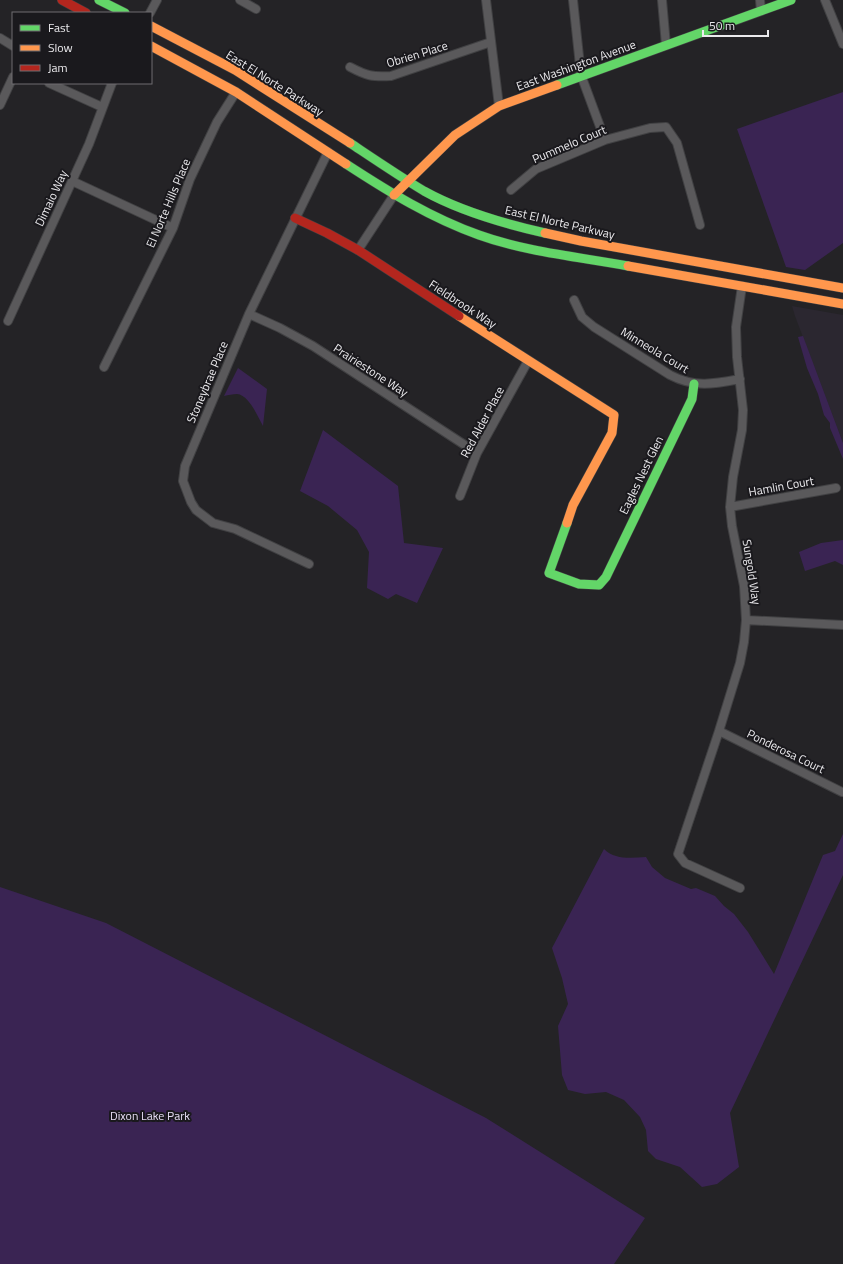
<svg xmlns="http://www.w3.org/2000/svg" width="843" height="1264" viewBox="0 0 843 1264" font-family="'Titillium Web',sans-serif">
	<rect width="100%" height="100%" fill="#242326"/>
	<path fill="#2b2730" d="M 792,306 L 843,315 L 843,443 L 795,316 Z"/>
	<path fill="#3a2453" d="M 843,92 L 843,243 L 805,270 L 786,267 L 737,129 Z
		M 803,336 L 843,443 L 843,459 L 830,428 L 830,423 L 824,415 L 818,394 L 807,368 L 798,337 Z
		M 238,368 L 267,389 L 263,426 C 258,417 249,395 237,394 C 233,394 228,395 224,396 Z
		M 323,430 L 398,486 L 404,543 L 443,548 L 417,603 L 396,594 L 388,599 L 367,588 L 369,552 L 357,530 L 328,506 L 300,491 Z
		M 843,540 L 843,565 L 835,561 L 805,571 L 799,552 L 821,543 Z
		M 843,834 L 843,875 L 730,1113 L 739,1167 L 717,1184 L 702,1187 L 680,1167 L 656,1159 L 648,1151 L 646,1130 L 640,1117 L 624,1100 L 606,1092 L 585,1094 L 568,1090 L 562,1075 L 558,1026 L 568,1004 L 562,978 L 552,948 L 604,849 C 615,860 631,858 646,857 L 652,867 L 665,878 L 691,889 L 696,888 L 715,896 L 724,906 L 734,914 L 748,932 L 774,974 L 823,855 L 835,851 Z
		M 0,887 L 106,923 L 486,1118 L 645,1218 L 614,1264 L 0,1264 Z"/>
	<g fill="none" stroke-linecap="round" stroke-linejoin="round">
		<defs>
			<path id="street" d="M 240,0 L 256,9
				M 486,0 L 499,106
				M 573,0 L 581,75 L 605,140
				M 662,0 L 666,45
				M 760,0 L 761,11
				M 825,0 L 843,44
				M 150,13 L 157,0
				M 0,38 L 13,46
				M 350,67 C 367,76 372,77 391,76 L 491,42
				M 49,83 L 102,107
				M 0,105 L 13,77
				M 72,181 L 173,228
				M 511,190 L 536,169 L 605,140 L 650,128 L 666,127 L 677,143 L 700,225
				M 358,250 L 394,195
				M 574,300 L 582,317 L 594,327 L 670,375 C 695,388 714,384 740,379
				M 249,314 L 280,328 L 313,346 L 477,453
				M 8,321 L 89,144 L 112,83
				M 104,367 L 173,228 L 190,179 L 217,122 L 236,92
				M 460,496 L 477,453 L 528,361
				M 730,507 L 836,488
				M 309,564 L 235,529 L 213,523 L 196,510 L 191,502 L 183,481 L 185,466 L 249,314 L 328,152
				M 746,620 L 843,625
				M 719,731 L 842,792
				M 740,888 L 685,863 L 678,854 L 719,731 L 740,663 L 744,642 L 746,620 L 744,586 L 732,526 L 730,507 L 733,477 L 742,430 L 743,410 L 737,357 L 736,327 L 742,286"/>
			<path id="fast" d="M 99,0 L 125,13
				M 557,85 L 791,0
				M 350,143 C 374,159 399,176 424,191 C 460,211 505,224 545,233
				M 346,164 C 389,192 431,218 479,235 C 526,252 579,257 628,266
				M 567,523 L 549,573 L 579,584 L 599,585 L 606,577 L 692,399 L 694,384"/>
			<path id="slow" d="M 151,26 L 235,70 L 350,143
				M 151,46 L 236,92 L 346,164
				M 394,195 L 455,135 L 499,106 L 557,85
				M 545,233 L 581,241 L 843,288
				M 628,266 L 843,304
				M 459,316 L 614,415 L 612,433 L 573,505 L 567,523"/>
			<path id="jam" d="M 62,0 L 86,13
				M 295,218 L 327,233 L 358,250 L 459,316"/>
		</defs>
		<use href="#street" stroke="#414143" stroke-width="10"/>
		<use href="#fast" stroke="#414143" stroke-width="10"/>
		<use href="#slow" stroke="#414143" stroke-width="10"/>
		<use href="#jam" stroke="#414143" stroke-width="10"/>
		<use href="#street" stroke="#5a595b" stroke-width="8"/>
		<use href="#fast" stroke="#63d668" stroke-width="9"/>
		<use href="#slow" stroke="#ff974d" stroke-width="9"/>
		<use href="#jam" stroke="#b3261e" stroke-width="9"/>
	</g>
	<g text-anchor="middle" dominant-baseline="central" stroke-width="4" stroke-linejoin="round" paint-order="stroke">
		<g font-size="12" fill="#ebeaed" stroke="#1a191d">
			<text transform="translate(417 54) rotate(-17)">Obrien Place</text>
			<text transform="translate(576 65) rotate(-20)">East Washington Avenue</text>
			<text transform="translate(275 83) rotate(32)">East El Norte Parkway</text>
			<text transform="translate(569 144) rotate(-23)">Pummelo Court</text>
			<text transform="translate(51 198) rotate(-65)">Dimaio Way</text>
			<text transform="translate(168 203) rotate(-67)">El Norte Hills Place</text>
			<text transform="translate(560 222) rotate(13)">East El Norte Parkway</text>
			<text transform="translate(463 304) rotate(33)">Fieldbrook Way</text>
			<text transform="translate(655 350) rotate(31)">Minneola Court</text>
			<text transform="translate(371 370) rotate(33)">Prairiestone Way</text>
			<text transform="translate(207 382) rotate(-67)">Stoneybrae Place</text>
			<text transform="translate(482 422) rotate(-62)">Red Alder Place</text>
			<text transform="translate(641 475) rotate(-64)">Eagles Nest Glen</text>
			<text transform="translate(781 486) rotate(-10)">Hamlin Court</text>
			<text transform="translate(752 572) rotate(81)">Sungold Way</text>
			<text transform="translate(786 751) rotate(26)">Ponderosa Court</text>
		</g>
		<g font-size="12" fill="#e6ddf3" stroke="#1a191d">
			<text x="150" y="1115">Dixon Lake Park</text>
		</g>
	</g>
	<rect x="12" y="12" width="140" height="72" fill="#1a191d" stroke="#6e6d70"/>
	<rect x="20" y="25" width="20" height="6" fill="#63d668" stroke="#6e6d70"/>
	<text x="48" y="32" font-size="12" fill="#ebeaed">Fast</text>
	<rect x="20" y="45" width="20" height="6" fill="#ff974d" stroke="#6e6d70"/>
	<text x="48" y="52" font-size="12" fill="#ebeaed">Slow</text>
	<rect x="20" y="65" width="20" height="6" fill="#b3261e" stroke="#6e6d70"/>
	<text x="48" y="72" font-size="12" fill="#ebeaed">Jam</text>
	<path d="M703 30v6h65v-6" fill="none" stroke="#ebeaed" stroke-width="2"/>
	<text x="709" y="30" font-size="12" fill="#ebeaed" stroke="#1a191d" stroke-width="3" paint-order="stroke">50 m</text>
</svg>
